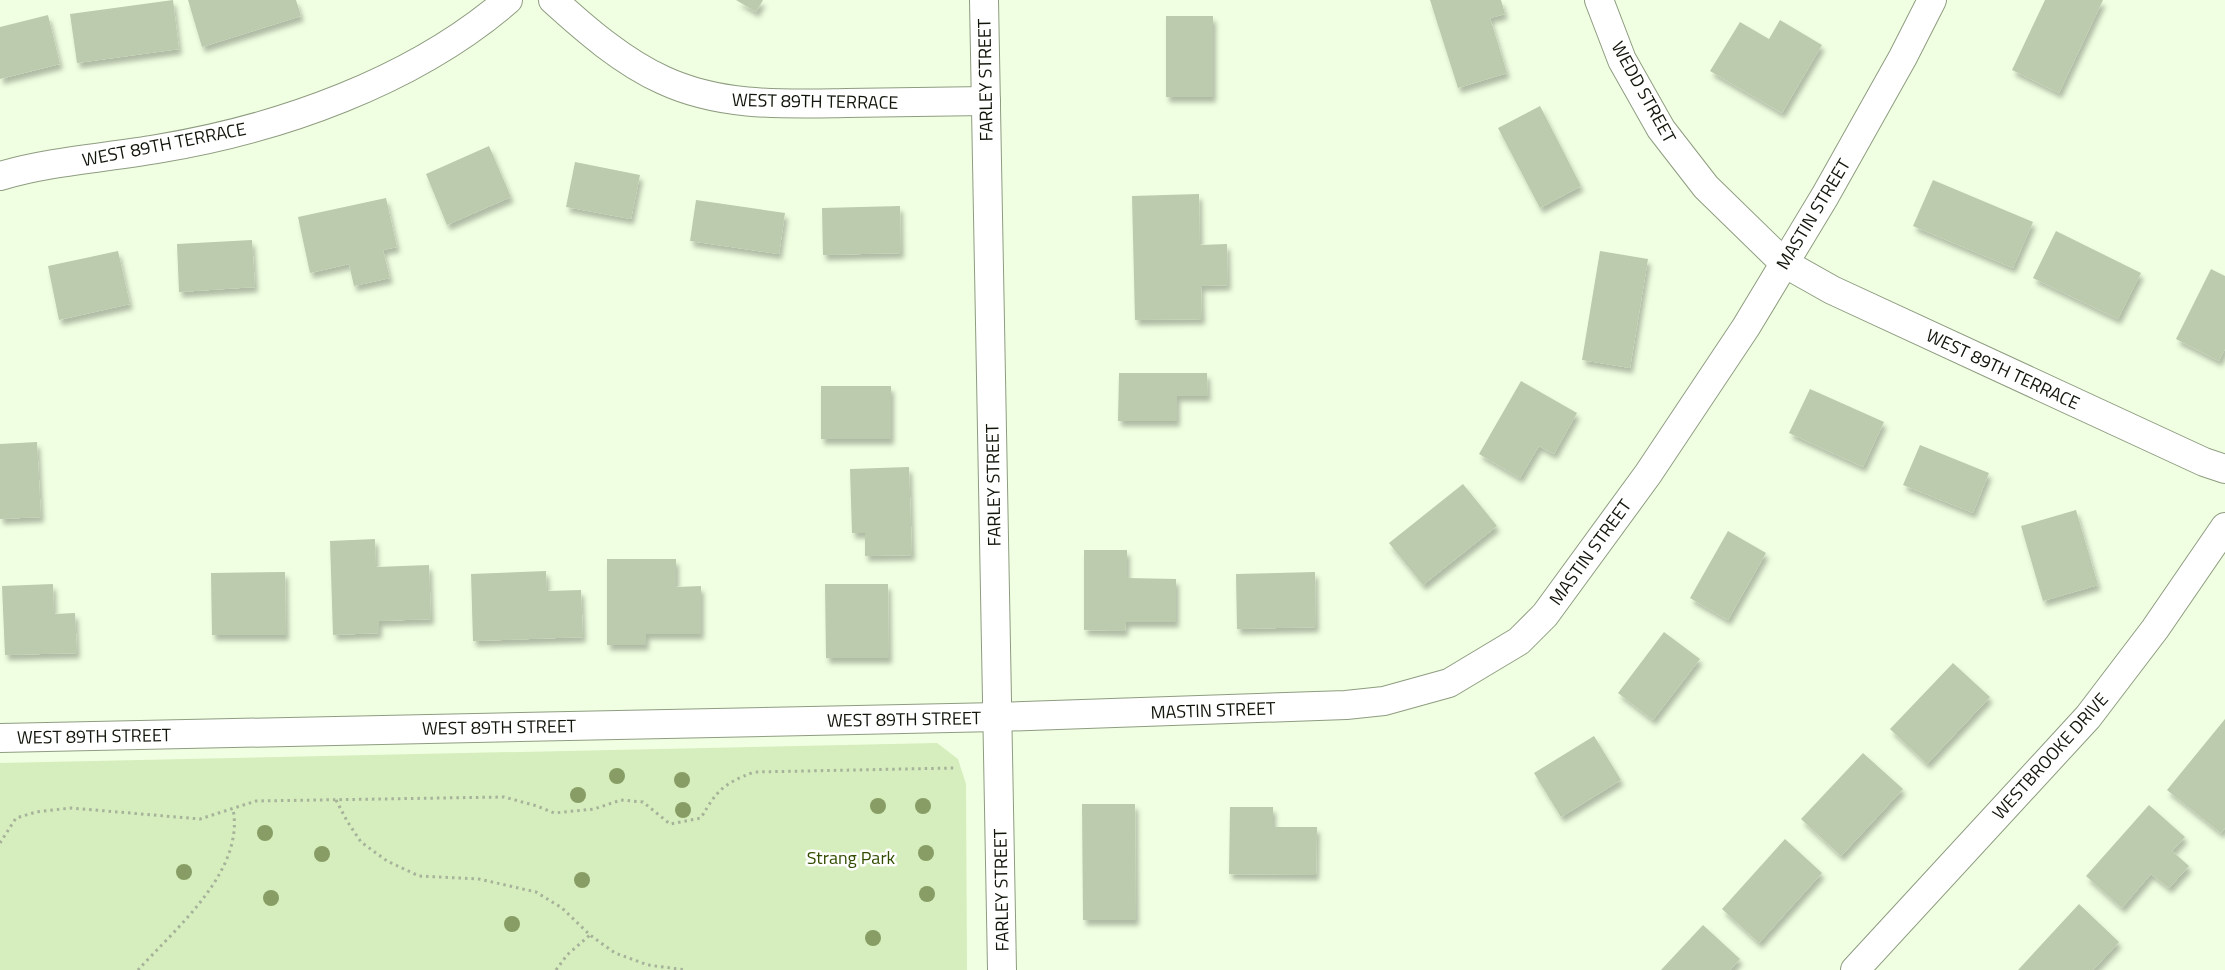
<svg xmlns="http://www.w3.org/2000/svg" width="2225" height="970" viewBox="0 0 2225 970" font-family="'Titillium Web',sans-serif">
	<defs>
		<filter id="shadow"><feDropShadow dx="3" dy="5.5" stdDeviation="2.5" flood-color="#0004"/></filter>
	</defs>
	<rect width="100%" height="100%" fill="#f0ffe1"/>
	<path fill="#d6eebd" d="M 937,743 L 958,759 L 966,784 L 967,970 L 0,970 L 0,763 Z"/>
	<path fill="#bccaad" filter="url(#shadow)" d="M 173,0 L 179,49 L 77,63 L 70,14 Z
		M 188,0 L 296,0 L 301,16 L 202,47 Z
		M 736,0 L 763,0 L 756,12 Z
		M 1430,0 L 1501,0 L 1505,14 L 1490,18 L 1507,73 L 1458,88 Z
		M 2045,0 L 2103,0 L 2059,93 L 2012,70 Z
		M 48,15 L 60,64 L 0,79 L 0,27 Z
		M 1166,16 L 1213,16 L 1213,97 L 1166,97 Z
		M 1780,20 L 1822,45 L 1782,113 L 1710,71 L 1740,22 L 1769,39 Z
		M 1540,106 L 1581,186 L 1540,208 L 1498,128 Z
		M 489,146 L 511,197 L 447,225 L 426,174 Z
		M 575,162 L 640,175 L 631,219 L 566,207 Z
		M 1933,180 L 2033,222 L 2013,268 L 1913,226 Z
		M 1199,194 L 1200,245 L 1227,244 L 1228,285 L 1201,286 L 1202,319 L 1135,320 L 1132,196 Z
		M 386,198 L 397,247 L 383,250 L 390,278 L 354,286 L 349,264 L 310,273 L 298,217 Z
		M 696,200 L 785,213 L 779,254 L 690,241 Z
		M 900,206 L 901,253 L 823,255 L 822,208 Z
		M 2056,231 L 2141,273 L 2118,319 L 2033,278 Z
		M 252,240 L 255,287 L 179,292 L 177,244 Z
		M 118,251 L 130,304 L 59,320 L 48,266 Z
		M 1600,251 L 1648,259 L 1630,368 L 1582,360 Z
		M 2211,269 L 2225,276 L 2225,349 L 2219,361 L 2176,339 Z
		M 1119,373 L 1207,373 L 1208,396 L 1177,396 L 1177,421 L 1118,421 Z
		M 1521,381 L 1577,413 L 1554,454 L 1539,446 L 1520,478 L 1479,454 Z
		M 821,386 L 891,386 L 891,439 L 821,439 Z
		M 1810,389 L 1884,422 L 1863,467 L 1789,433 Z
		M 37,442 L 41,517 L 0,519 L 0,444 Z
		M 1920,445 L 1989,473 L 1973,513 L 1903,485 Z
		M 909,467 L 912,555 L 865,556 L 865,533 L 852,533 L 850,469 Z
		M 1463,484 L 1497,526 L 1423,585 L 1389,543 Z
		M 2076,510 L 2098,585 L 2043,601 L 2021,526 Z
		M 1728,531 L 1766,553 L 1728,620 L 1690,598 Z
		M 375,539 L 376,567 L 429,565 L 431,619 L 379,621 L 379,633 L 333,635 L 330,541 Z
		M 1084,550 L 1127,550 L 1127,578 L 1176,579 L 1176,622 L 1126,622 L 1125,631 L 1084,630 Z
		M 607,559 L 676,559 L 676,587 L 701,586 L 701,634 L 646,634 L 646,645 L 607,645 Z
		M 546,571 L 547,591 L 581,590 L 583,637 L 473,641 L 471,574 Z
		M 285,572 L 286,635 L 212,635 L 211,573 Z
		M 1315,572 L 1316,627 L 1237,629 L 1236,574 Z
		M 53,584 L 54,614 L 75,613 L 77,653 L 5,655 L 2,586 Z
		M 825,584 L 888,584 L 889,658 L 826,658 Z
		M 1664,632 L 1700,659 L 1653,720 L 1618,693 Z
		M 1953,663 L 1990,697 L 1927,764 L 1890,729 Z
		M 2225,719 L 2225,828 L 2221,833 L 2167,790 Z
		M 1594,736 L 1621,780 L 1561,817 L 1534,773 Z
		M 1863,753 L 1903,789 L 1841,856 L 1801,819 Z
		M 1082,804 L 1135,804 L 1136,920 L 1083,920 Z
		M 2149,805 L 2185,837 L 2172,851 L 2189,866 L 2169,888 L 2151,874 L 2122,908 L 2086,876 Z
		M 1230,807 L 1273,807 L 1273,827 L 1317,827 L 1316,875 L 1229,874 Z
		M 1785,839 L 1822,873 L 1759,943 L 1722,909 Z
		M 2079,904 L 2119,942 L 2093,970 L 2018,970 Z
		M 1703,925 L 1740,959 L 1730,970 L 1661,970 Z"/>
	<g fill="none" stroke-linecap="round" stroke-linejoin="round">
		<defs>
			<path id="street" d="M 553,0 C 586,30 623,62 663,80 C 721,107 784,104 846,103 C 892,102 939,102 986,101
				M 1599,0 L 1622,60 L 1661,129 L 1706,187 L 1784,263 L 1832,290 L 2204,462 L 2225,469
				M 0,176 C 51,161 104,158 157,149 C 279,129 413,82 508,0
				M 0,738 L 998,717 L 1346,705 L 1384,701 L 1449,683 L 1519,641 L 1545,615 L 1648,474 L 1746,327 L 1825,196 L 1903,57 L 1932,0
				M 1855,970 L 2088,717 L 2155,629 L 2225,527"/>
			<path id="secondary" d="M 984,0 L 1002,970"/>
		</defs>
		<use href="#street" stroke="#8e9c80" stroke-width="30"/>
		<use href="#secondary" stroke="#8e9c80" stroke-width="30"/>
		<path stroke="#a6b29a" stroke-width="3" stroke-dasharray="2.5 4" stroke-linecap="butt" d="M 336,800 L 347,821 L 361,842 L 387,861 L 419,876 L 479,879 L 536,892 L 562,908 L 590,935 L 615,953 L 648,965 L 686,970
			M 0,843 L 16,818 L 36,812 L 71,808 L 200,819 L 256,801 L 504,797 L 537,806 L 554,813 L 594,809 L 621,800 L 643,802 L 670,824 L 701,818 C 717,790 723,784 754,772 L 954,768
			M 138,970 C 176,928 245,871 233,809
			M 556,970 L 567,955 L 590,935"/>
		<use href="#street" stroke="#fff" stroke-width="28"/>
		<use href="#secondary" stroke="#fff" stroke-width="28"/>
	</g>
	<g fill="#889d65">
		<circle cx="617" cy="776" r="8"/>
		<circle cx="682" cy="780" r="8"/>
		<circle cx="578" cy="795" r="8"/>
		<circle cx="878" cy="806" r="8"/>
		<circle cx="923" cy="806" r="8"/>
		<circle cx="683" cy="810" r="8"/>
		<circle cx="265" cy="833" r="8"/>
		<circle cx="926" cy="853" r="8"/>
		<circle cx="322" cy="854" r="8"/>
		<circle cx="184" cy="872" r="8"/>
		<circle cx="582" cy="880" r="8"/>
		<circle cx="927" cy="894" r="8"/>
		<circle cx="271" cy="898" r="8"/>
		<circle cx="512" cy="924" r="8"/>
		<circle cx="873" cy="938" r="8"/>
	</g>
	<g text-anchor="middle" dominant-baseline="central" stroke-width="5" stroke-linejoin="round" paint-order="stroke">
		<g font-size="18" fill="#11160b" stroke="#fff">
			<text transform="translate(985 80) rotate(-91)">FARLEY STREET</text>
			<text transform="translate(1644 92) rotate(61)">WEDD STREET</text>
			<text transform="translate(815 101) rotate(1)">WEST 89TH TERRACE</text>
			<text transform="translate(164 144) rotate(-11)">WEST 89TH TERRACE</text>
			<text transform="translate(1813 214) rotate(-59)">MASTIN STREET</text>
			<text transform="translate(2003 369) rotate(25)">WEST 89TH TERRACE</text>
			<text transform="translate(993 485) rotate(-91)">FARLEY STREET</text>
			<text transform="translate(1590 552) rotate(-54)">MASTIN STREET</text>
			<text transform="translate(1213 710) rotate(-2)">MASTIN STREET</text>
			<text transform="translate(904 719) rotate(-1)">WEST 89TH STREET</text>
			<text transform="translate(499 727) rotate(-1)">WEST 89TH STREET</text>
			<text transform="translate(94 736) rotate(-1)">WEST 89TH STREET</text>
			<text transform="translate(2050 756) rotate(-48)">WESTBROOKE DRIVE</text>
			<text transform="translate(1001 890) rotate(-91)">FARLEY STREET</text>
		</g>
		<g font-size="18" fill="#324d00" stroke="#fff">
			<text x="851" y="857">Strang Park</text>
		</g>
	</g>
</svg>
